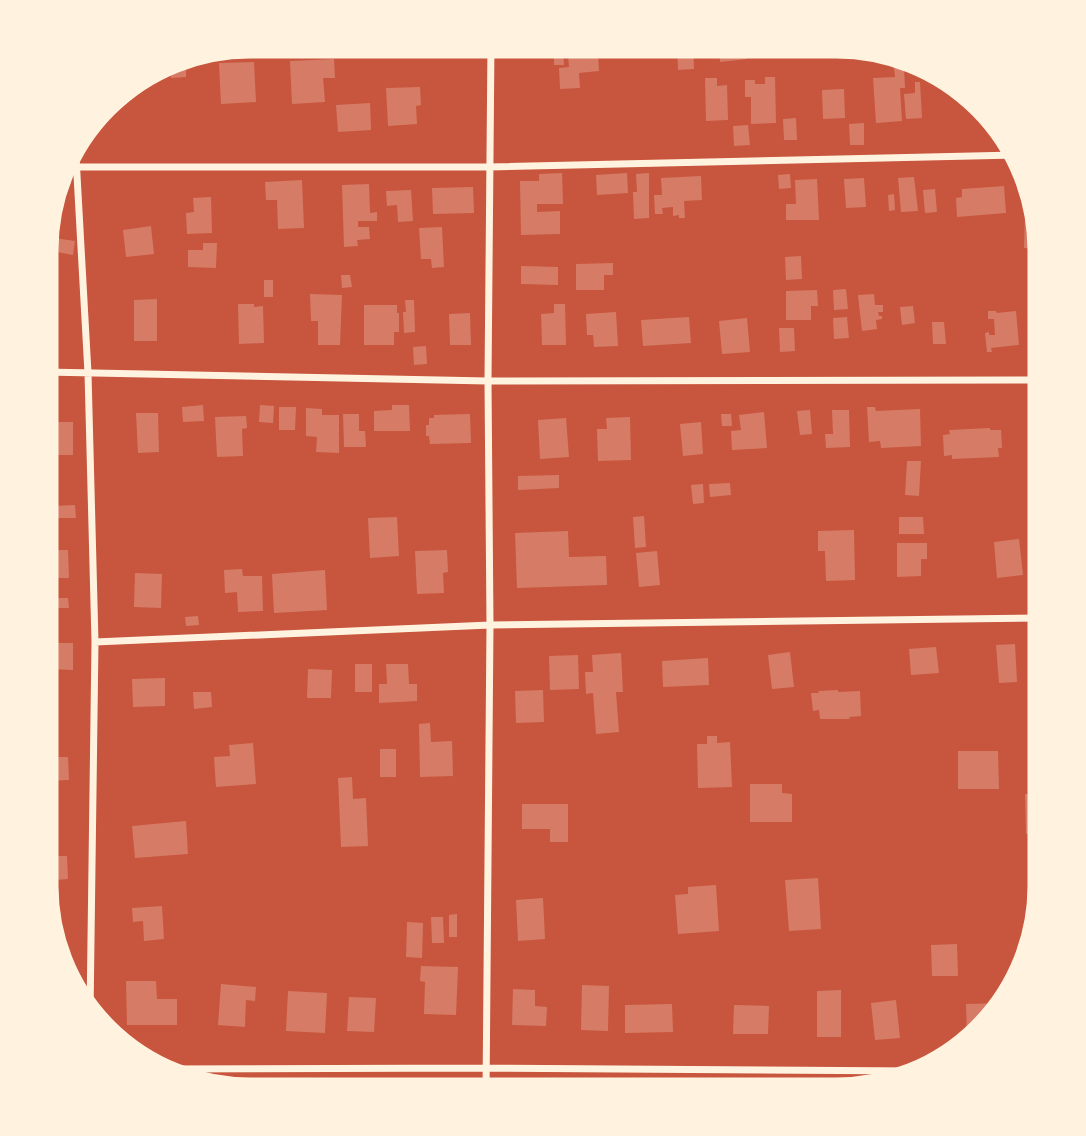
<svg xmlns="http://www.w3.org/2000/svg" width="1086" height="1136" viewBox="0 0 1086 1136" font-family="'Alegreya Sans',sans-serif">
	<rect width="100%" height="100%" fill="#c8553d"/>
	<path fill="#d67c66" d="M 427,43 L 471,43 L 471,55 L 427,55 Z
		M 520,43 L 573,43 L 573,52 L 563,51 L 564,65 L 554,65 L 554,54 L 520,54 Z
		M 677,43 L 693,43 L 694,69 L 678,70 Z
		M 745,44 L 747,59 L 720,62 L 719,47 Z
		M 183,53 L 186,53 L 186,77 L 171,78 L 171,60 Z
		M 598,53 L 599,71 L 579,73 L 580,88 L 560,89 L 559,68 L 569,67 L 568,55 Z
		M 334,59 L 335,78 L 323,78 L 325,102 L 292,104 L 290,61 Z
		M 254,62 L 256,102 L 221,104 L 219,63 Z
		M 904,67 L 905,88 L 900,88 L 902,121 L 876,123 L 873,78 L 895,77 L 894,68 Z
		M 765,77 L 775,77 L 776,123 L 751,124 L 751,97 L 745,97 L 745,80 L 755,80 L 755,84 L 765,84 Z
		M 705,78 L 717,78 L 717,86 L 727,85 L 728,120 L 706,121 Z
		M 915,82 L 920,82 L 922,118 L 906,119 L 904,94 L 915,93 Z
		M 420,87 L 421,105 L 416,106 L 417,124 L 388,126 L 386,88 Z
		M 844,89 L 845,118 L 823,119 L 822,90 Z
		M 970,97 L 987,114 L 971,115 Z
		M 370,103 L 371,130 L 338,132 L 336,105 Z
		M 796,118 L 797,140 L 784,140 L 783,119 Z
		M 864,123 L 864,145 L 850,145 L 849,124 Z
		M 748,125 L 750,145 L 734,146 L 733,126 Z
		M 60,172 L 71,172 L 71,184 L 55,185 Z
		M 562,173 L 563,204 L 537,204 L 537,212 L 560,211 L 560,234 L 521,235 L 520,181 L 539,181 L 539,174 Z
		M 627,173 L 628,193 L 597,195 L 596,175 Z
		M 649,173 L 649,218 L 634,219 L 633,192 L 637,192 L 636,174 Z
		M 790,174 L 791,188 L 779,189 L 778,175 Z
		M 701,176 L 702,200 L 684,201 L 685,218 L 679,218 L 679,215 L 673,216 L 673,207 L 662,208 L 663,214 L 655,214 L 654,195 L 662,195 L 661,178 Z
		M 914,177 L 918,211 L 901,212 L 898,178 Z
		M 864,178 L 866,207 L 846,208 L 844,179 Z
		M 817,179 L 819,220 L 786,220 L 786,204 L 796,204 L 795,180 Z
		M 302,180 L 304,228 L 278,229 L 277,200 L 266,200 L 265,182 Z
		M 369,184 L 370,213 L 377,212 L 377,221 L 358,221 L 358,227 L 369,227 L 370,239 L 357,240 L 358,246 L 344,247 L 342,185 Z
		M 1004,186 L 1006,213 L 957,217 L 956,198 L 962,197 L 962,189 Z
		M 473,187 L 474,213 L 433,214 L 432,188 Z
		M 935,189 L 937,212 L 925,213 L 923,190 Z
		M 411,190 L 413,221 L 398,222 L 397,205 L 387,206 L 386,191 Z
		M 52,193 L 61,194 L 60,213 L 46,212 Z
		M 894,194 L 895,210 L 889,211 L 888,195 Z
		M 211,197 L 212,233 L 187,234 L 186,213 L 194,212 L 193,198 Z
		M 1025,214 L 1036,215 L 1040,225 L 1039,249 L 1024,248 Z
		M 151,226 L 154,254 L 126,257 L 123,230 Z
		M 442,227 L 444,267 L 432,268 L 431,259 L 421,259 L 419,228 Z
		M 47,237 L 75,241 L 73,255 L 46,250 Z
		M 203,243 L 217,243 L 216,268 L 188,267 L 188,250 L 203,250 Z
		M 46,253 L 58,254 L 58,274 L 46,274 Z
		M 801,256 L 802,279 L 786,280 L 785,257 Z
		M 613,263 L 613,275 L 604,275 L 604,290 L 576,290 L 576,264 Z
		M 521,266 L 558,267 L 558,285 L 521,284 Z
		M 341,275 L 350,275 L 352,287 L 342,288 Z
		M 264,280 L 273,280 L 273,297 L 264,297 Z
		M 1036,288 L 1044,288 L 1044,326 L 1039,327 Z
		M 846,289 L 848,309 L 834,310 L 833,290 Z
		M 817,290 L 818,306 L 811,306 L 811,320 L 786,320 L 786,291 Z
		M 310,294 L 342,295 L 340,345 L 318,345 L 318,321 L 311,321 Z
		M 874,294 L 875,305 L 883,305 L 883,312 L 878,312 L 879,316 L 882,316 L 882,319 L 876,320 L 877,329 L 862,331 L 858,295 Z
		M 157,299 L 157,341 L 134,341 L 134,300 Z
		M 405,300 L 414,300 L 415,332 L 404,333 L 403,312 L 406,312 Z
		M 238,304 L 254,304 L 254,307 L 263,306 L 264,343 L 239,344 Z
		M 554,304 L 565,304 L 566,345 L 542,345 L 541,314 L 554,313 Z
		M 364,305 L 397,305 L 397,313 L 399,313 L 399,332 L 394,332 L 394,345 L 364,345 Z
		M 913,306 L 915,323 L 902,325 L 900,307 Z
		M 988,311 L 996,311 L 997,313 L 1016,311 L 1019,345 L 991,348 L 992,352 L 987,352 L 985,333 L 989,332 L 989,335 L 995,335 L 994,319 L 988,319 Z
		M 616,312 L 618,346 L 594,347 L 593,335 L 587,335 L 586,314 Z
		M 470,313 L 471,345 L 450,345 L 449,314 Z
		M 689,317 L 691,343 L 643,346 L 641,320 Z
		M 847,317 L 849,338 L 834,339 L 833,318 Z
		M 747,318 L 750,352 L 722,354 L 719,321 Z
		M 932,322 L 944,322 L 946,344 L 933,344 Z
		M 779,328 L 794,328 L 795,351 L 780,352 Z
		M 426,346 L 427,364 L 414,365 L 413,347 Z
		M 203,405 L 204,421 L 183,422 L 182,407 Z
		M 260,405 L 274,406 L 273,423 L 259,422 Z
		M 392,405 L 409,405 L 410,431 L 374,431 L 374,411 L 392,410 Z
		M 279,407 L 296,407 L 295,430 L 279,430 Z
		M 867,407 L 875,407 L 876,411 L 920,409 L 921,446 L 881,448 L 880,441 L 869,442 Z
		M 306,408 L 322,409 L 322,415 L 339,415 L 339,453 L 316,452 L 317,437 L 306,436 Z
		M 810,410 L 812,434 L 800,435 L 797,411 Z
		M 832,410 L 849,410 L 850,447 L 826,448 L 825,434 L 833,434 Z
		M 764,412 L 767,448 L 732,450 L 731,431 L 741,430 L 739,415 Z
		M 136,413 L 158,413 L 159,452 L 138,453 Z
		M 343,414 L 359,414 L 359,431 L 365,431 L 366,447 L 344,447 Z
		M 470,414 L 471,443 L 430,444 L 429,436 L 426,436 L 426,425 L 429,425 L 429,418 L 434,418 L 434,415 Z
		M 721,414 L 731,414 L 732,426 L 722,426 Z
		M 246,416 L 247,428 L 242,429 L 243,456 L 217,457 L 215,417 Z
		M 630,417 L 631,460 L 598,461 L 597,429 L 607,429 L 606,418 Z
		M 566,418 L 569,457 L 540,459 L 538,420 Z
		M 49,422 L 73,422 L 73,455 L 50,455 Z
		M 701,422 L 703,454 L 683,456 L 680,424 Z
		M 990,428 L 990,430 L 1001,430 L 1002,448 L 998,448 L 999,457 L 952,459 L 952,455 L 944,456 L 943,435 L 950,434 L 949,430 Z
		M 907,461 L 921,461 L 919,496 L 905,495 Z
		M 559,475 L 559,488 L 518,490 L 518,476 Z
		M 730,483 L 731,495 L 710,497 L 709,484 Z
		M 703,484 L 704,503 L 693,504 L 691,485 Z
		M 75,505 L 76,518 L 55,518 L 55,506 Z
		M 644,516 L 646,547 L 635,548 L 633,517 Z
		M 397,517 L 399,556 L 370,558 L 368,518 Z
		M 899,517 L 923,517 L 924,534 L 899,534 Z
		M 854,530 L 855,580 L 826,581 L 825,551 L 818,551 L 818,531 Z
		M 568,531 L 569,557 L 606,556 L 607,585 L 517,588 L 515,533 Z
		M 1019,539 L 1023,575 L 997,578 L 994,542 Z
		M 897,543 L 927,543 L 927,559 L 921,559 L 921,576 L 897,577 Z
		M 47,550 L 68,550 L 69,578 L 48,578 Z
		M 447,550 L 448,572 L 443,573 L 444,593 L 417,594 L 415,551 Z
		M 657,551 L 660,585 L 639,587 L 636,553 Z
		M 242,569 L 243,576 L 262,576 L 263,611 L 238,612 L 237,592 L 225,593 L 224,570 Z
		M 325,570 L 327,610 L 274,613 L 272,574 Z
		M 135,573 L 162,574 L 161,608 L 134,607 Z
		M 53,598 L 68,598 L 69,608 L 57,608 L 58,615 L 44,616 L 44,604 L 53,603 Z
		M 198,616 L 199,625 L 186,626 L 185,617 Z
		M 50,643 L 73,643 L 73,670 L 49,669 Z
		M 1015,644 L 1017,682 L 999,683 L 996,645 Z
		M 936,647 L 939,673 L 911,675 L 909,649 Z
		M 790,652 L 794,687 L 772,689 L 768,655 Z
		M 621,653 L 623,692 L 616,692 L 619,732 L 596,734 L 593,693 L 586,694 L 585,672 L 593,672 L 592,655 Z
		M 578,655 L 579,689 L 550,690 L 549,656 Z
		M 708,658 L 709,685 L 663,687 L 662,661 Z
		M 355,664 L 372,664 L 372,692 L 355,692 Z
		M 386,664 L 408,664 L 409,684 L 417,684 L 417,701 L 379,703 L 379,684 L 387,684 Z
		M 308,669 L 332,670 L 331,698 L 307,698 Z
		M 165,678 L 165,706 L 133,707 L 132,679 Z
		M 44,684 L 46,684 L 46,703 L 43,703 Z
		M 543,690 L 544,722 L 516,723 L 515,691 Z
		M 838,690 L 838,692 L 860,691 L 861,716 L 849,717 L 850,719 L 820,719 L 819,710 L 813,711 L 811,693 L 819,693 L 818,691 Z
		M 193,692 L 211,692 L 212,707 L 194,709 Z
		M 43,723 L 52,723 L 52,754 L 43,754 Z
		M 430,723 L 431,742 L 452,741 L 453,776 L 420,777 L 419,724 Z
		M 707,736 L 717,736 L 717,743 L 730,742 L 732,787 L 698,788 L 697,744 L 707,744 Z
		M 253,743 L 256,784 L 216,787 L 214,757 L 230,756 L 229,745 Z
		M 380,749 L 396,749 L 396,777 L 380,777 Z
		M 958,751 L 998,751 L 999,789 L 958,789 Z
		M 43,757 L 68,757 L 69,780 L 43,781 Z
		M 352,777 L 353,799 L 366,798 L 368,846 L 341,847 L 338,778 Z
		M 750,784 L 782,784 L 782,793 L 792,794 L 792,822 L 750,822 Z
		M 1044,793 L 1044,834 L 1026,834 L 1025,794 Z
		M 522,804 L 568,804 L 568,842 L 550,842 L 550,829 L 522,829 Z
		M 186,821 L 188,854 L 135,858 L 132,826 Z
		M 43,850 L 51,850 L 51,856 L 67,856 L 68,879 L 43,881 Z
		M 818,878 L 821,929 L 789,931 L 785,880 Z
		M 716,885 L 719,931 L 678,934 L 675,895 L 688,894 L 688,887 Z
		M 543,898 L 545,939 L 518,941 L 516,900 Z
		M 162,906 L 164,939 L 144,941 L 143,921 L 133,922 L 132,908 Z
		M 457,914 L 457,937 L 449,937 L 449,915 Z
		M 431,917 L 443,917 L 444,943 L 432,943 Z
		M 407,922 L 423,923 L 422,958 L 406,957 Z
		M 957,944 L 958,976 L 932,976 L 931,945 Z
		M 421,966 L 458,967 L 456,1015 L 424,1014 L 425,982 L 420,981 Z
		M 126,981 L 156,981 L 157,999 L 177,999 L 177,1025 L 127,1025 Z
		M 221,984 L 256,987 L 255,1001 L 246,1000 L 245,1027 L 218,1025 Z
		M 582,985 L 609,986 L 608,1031 L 581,1030 Z
		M 513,989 L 535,990 L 535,1006 L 547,1007 L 546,1026 L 512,1025 Z
		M 841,990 L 841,1037 L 817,1037 L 817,991 Z
		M 288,991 L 327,993 L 325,1033 L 286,1031 Z
		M 349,997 L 376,998 L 374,1032 L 347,1031 Z
		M 896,1000 L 900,1038 L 875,1040 L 871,1003 Z
		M 1004,1003 L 969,1041 L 967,1041 L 966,1004 Z
		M 672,1004 L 673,1032 L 625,1033 L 625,1005 Z
		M 734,1005 L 769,1006 L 768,1034 L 733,1034 Z"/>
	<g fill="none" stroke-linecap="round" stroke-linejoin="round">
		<path stroke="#fff3e0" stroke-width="7" d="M 75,139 L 88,373 L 95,642 L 90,1014
			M 76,167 L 490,167 L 1016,155
			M 45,372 L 488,381 L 1044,380
			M 95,642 L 490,625 L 1044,618
			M 156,1069 L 486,1068 L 917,1071
			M 486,1094 L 490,625 L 488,381 L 491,43"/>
	</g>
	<path d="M0 0H1086V1136H0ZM250 54H836A196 196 0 0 1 1032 250V886A196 196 0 0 1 836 1082H250A196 196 0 0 1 54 886V250A196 196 0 0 1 250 54Z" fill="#fff3e0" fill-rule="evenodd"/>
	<path fill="none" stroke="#fff3e0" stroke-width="9" d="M250 54H836A196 196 0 0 1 1032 250V886A196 196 0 0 1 836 1082H250A196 196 0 0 1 54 886V250A196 196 0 0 1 250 54Z"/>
</svg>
